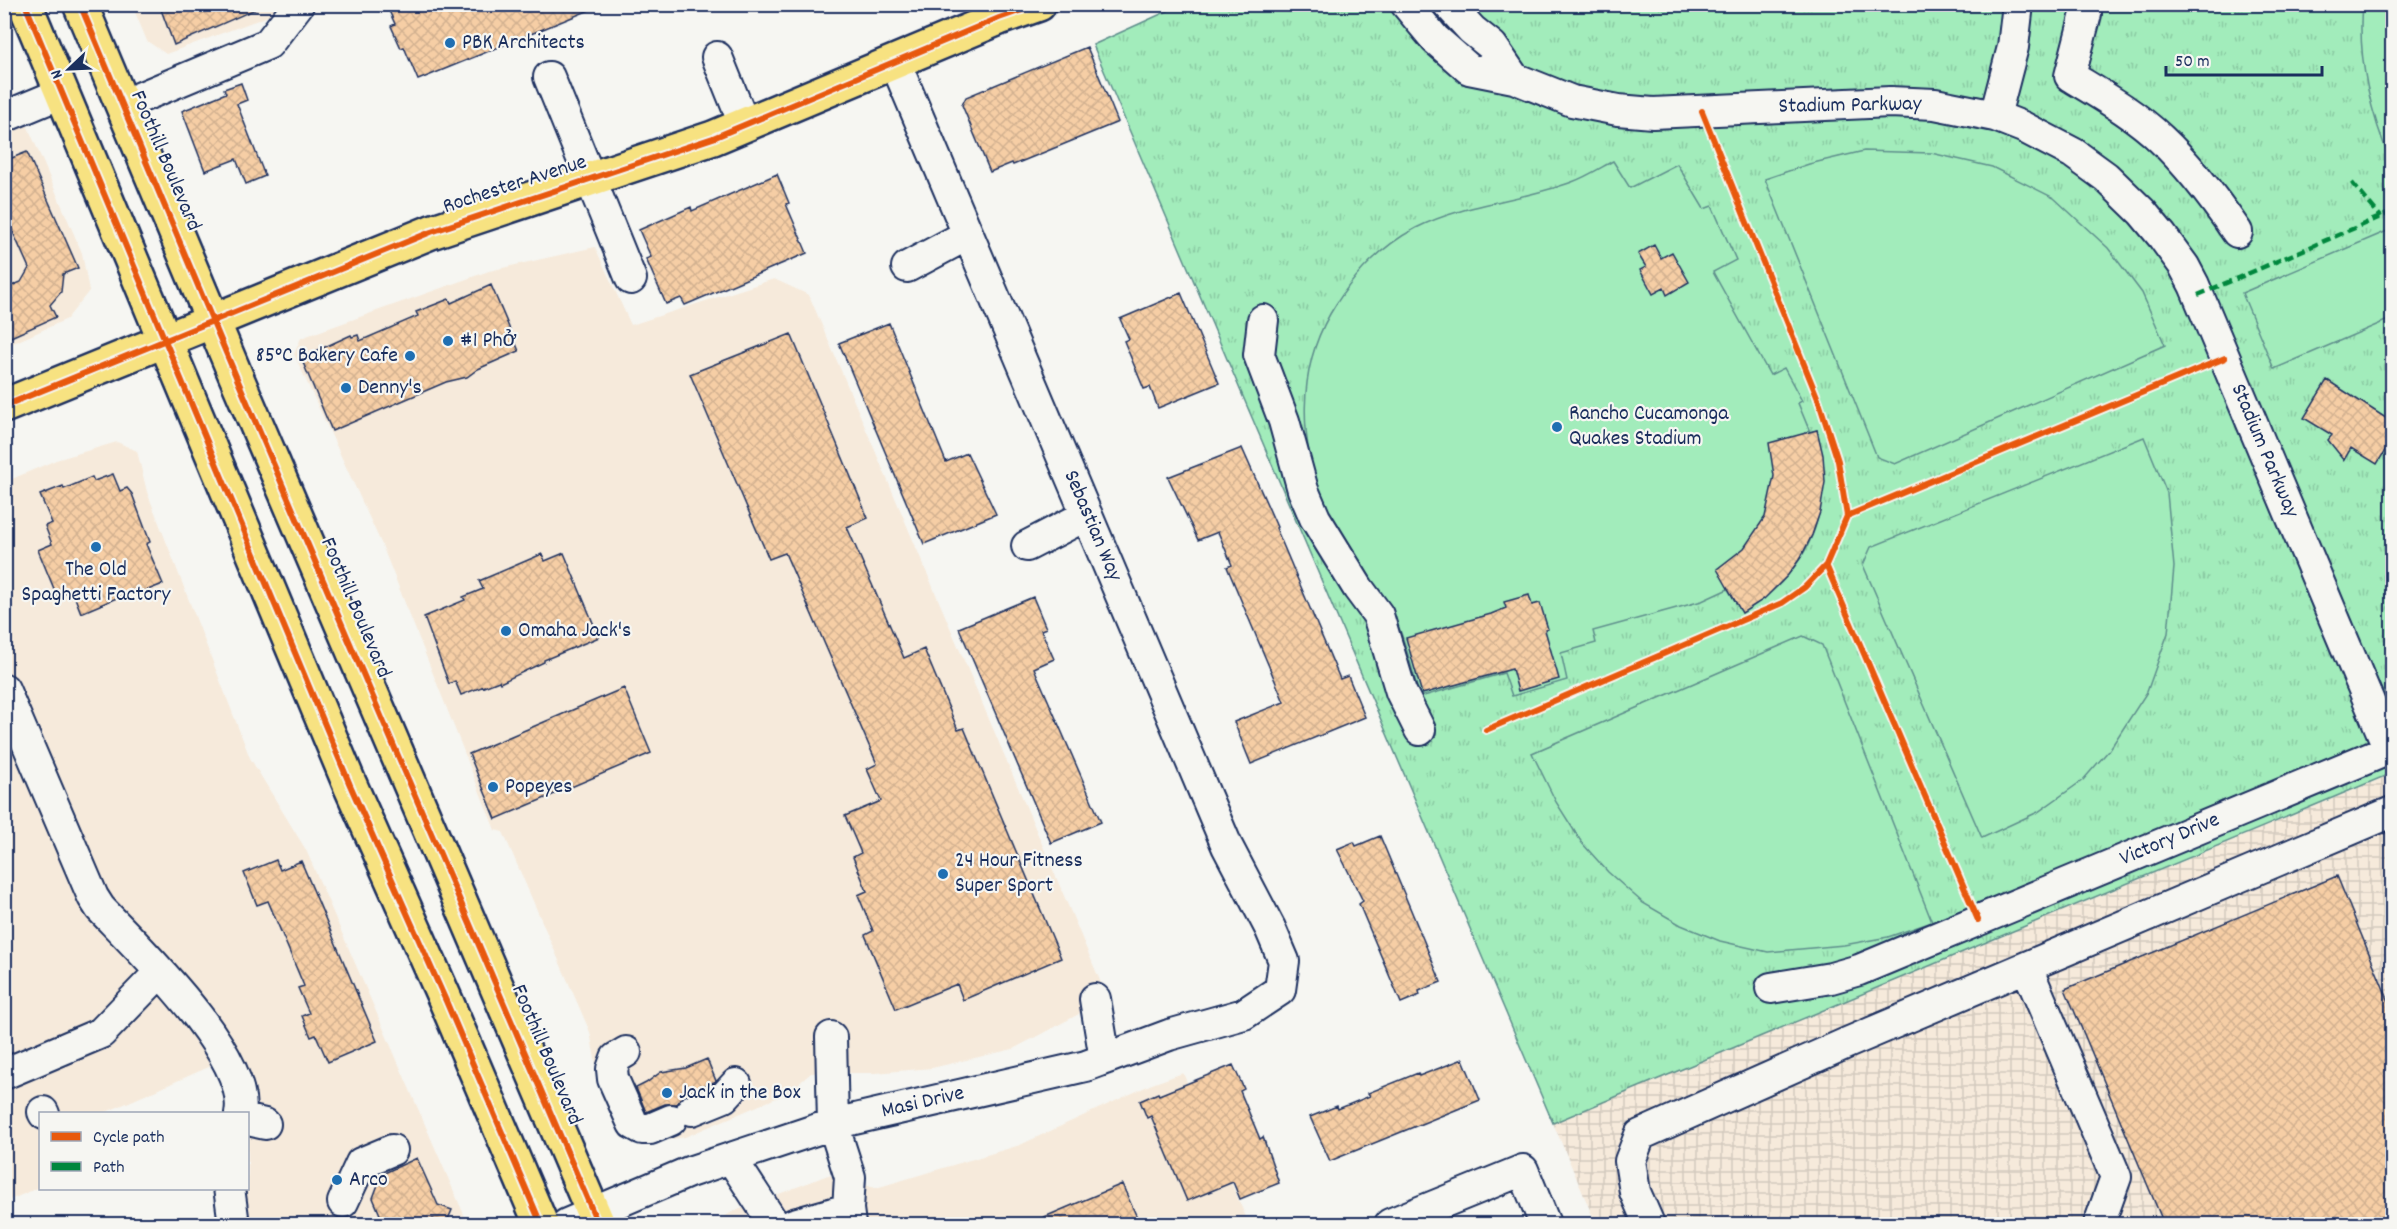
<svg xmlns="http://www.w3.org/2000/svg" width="2397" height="1229" viewBox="0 0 2397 1229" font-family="Dekko,sans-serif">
	<defs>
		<pattern id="industrial-grid" width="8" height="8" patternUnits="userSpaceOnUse" patternTransform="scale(1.5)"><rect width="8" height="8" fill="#f6eadb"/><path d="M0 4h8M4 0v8" fill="none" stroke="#d2c9be"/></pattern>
		<pattern id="park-tufts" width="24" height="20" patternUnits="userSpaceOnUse" patternTransform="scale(1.5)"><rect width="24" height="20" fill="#a2ecbb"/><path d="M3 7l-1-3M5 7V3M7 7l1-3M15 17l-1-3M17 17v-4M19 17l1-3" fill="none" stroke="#8bcba3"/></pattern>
		<pattern id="building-cross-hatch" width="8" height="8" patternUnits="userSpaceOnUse" patternTransform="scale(1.5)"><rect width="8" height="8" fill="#f6cea5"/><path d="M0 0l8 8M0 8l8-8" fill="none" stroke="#d2b190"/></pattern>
	</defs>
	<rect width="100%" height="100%" fill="#f6f6f2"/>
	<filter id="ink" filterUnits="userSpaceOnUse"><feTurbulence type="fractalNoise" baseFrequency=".0167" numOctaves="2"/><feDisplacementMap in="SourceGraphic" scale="12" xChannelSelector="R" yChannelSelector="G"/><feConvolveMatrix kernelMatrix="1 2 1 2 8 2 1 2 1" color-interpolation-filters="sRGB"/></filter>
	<g filter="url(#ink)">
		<path fill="#f6eadb" d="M 132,5 L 285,5 L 266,17 L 166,54 L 147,41 Z
			M 4,71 L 82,253 L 89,291 L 67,319 L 5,347 Z
			M 595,247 L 631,325 L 774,279 L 809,295 L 1101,983 L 1079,1014 L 1013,1049 L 932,1068 L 875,1073 L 811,1073 L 788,1093 L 685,1137 L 640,1145 L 602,1097 L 590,1032 L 503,832 L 495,830 L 382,545 L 294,354 L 301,338 L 489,271 Z
			M 117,442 L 137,451 L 147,492 L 250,758 L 306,850 L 468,1224 L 226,1224 L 222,1189 L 248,1188 L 248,1114 L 218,1063 L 104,1113 L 40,1114 L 40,1187 L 5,1202 L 5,482 L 56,460 Z
			M 1183,1073 L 1249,1224 L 712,1224 L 732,1212 L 828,1175 L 876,1188 L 1020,1145 L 1152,1084 Z"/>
		<path fill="url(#industrial-grid)" d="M 2392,774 L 2392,1224 L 1596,1224 L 1553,1123 Z"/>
		<path fill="url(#park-tufts)" stroke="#5e8e8c" stroke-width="1.5" d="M 1183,4 L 2392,5 L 2392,773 L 1553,1123 L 1093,45 Z"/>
		<path fill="#a2ecbb" stroke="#5e8e8c" stroke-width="1.5" d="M 2362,5 L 2392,5 L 2392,164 C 2371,116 2357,58 2362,5 Z
			M 1864,151 L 1931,153 L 1992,167 L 2054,198 L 2108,248 L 2142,293 L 2165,345 L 1895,464 L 1877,457 L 1765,179 L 1809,164 Z
			M 1613,161 L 1630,188 L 1677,164 L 1704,209 L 1712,206 L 1736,260 L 1713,272 L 1770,375 L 1784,368 L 1802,401 L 1798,403 L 1810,432 L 1817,430 C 1818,451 1823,495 1819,513 C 1810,556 1779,592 1742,613 L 1728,589 L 1702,601 L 1593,631 L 1596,643 L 1561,653 L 1567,680 L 1512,696 L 1504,673 L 1420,697 C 1413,675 1404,633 1393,615 C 1372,578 1341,541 1324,502 C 1299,443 1297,371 1330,314 C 1351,278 1378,248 1416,228 C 1465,203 1521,201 1572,182 C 1586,177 1600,168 1613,161 Z
			M 2392,229 L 2392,329 L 2388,320 L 2274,369 L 2242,293 Z
			M 2144,437 L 2167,493 L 2174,567 L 2168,633 L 2147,692 L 2110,749 L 2083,780 L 2038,812 L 1982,838 L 1863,565 L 1871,547 Z
			M 1803,636 L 1822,645 L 1932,922 L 1888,937 L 1844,945 L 1768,952 L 1720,941 L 1681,925 L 1643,903 L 1608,872 L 1582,843 L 1556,802 L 1532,753 Z"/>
		<path fill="url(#building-cross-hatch)" stroke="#1b2f5e" stroke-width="1.5" d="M 159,4 L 267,4 L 174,45 Z
			M 386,4 L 602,4 L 602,5 L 418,80 L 404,47 L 401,48 L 391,26 L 395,24 Z
			M 1087,47 L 1118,122 L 1013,165 L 1012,163 L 990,172 L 962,105 L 966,97 Z
			M 241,83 L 247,100 L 237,104 L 265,176 L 246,184 L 236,159 L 205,171 L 182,111 L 226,93 L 224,89 Z
			M 27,152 L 78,268 L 63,274 L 61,292 L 50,305 L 56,317 L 4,340 L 4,289 L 21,282 L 29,268 L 4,212 L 4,161 Z
			M 777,174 L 789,203 L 786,204 L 807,253 L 685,305 L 681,298 L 666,304 L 646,259 L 651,257 L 639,230 L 691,207 L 692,211 Z
			M 1654,245 L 1661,258 L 1672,252 L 1689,282 L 1667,295 L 1664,288 L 1653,294 L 1640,270 L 1646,267 L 1638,254 Z
			M 491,285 L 519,351 L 478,369 L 467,377 L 446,382 L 332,431 L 301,358 L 351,335 L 352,337 L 358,335 L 360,341 L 418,316 L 416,312 L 449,299 L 451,303 Z
			M 1181,293 L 1219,383 L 1158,408 L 1150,387 L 1144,389 L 1124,341 L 1129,339 L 1120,319 Z
			M 889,323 L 946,462 L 967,453 L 996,514 L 924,544 L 839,343 Z
			M 791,334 L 868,518 L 847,527 L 904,658 L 924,649 L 958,730 L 964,728 L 1061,958 L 963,1000 L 957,984 L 896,1009 L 865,935 L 873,931 L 858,895 L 867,891 L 853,857 L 861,853 L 845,816 L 881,801 L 867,769 L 877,764 L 785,553 L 769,559 L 690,374 Z
			M 2327,380 L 2392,422 L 2392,439 L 2377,464 L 2351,448 L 2344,460 L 2328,440 L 2332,435 L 2304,418 Z
			M 1817,430 L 1823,455 L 1825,482 L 1820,512 L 1812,535 L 1801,557 L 1788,575 L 1764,599 L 1742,613 L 1717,569 L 1744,548 L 1765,517 L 1774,476 L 1769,443 Z
			M 1242,448 L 1277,527 L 1276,528 L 1340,679 L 1348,676 L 1365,717 L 1251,764 L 1234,722 L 1284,702 L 1227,567 L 1232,565 L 1218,532 L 1198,540 L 1168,477 Z
			M 113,474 L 120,491 L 127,488 L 132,494 L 150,542 L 146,544 L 163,584 L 140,593 L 138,589 L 81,613 L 72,590 L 57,596 L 38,550 L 52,544 L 45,526 L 52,523 L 40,495 L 63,486 L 64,489 L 92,477 L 94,481 Z
			M 564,553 L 599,637 L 544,660 L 544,662 L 500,683 L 499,681 L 484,687 L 484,686 L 461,695 L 455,681 L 449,684 L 424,617 L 465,600 L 463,597 L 483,589 L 479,581 L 542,554 L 545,561 Z
			M 1529,595 L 1532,605 L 1540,603 L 1548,629 L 1545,630 L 1559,679 L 1518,691 L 1512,669 L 1422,694 L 1406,638 L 1491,614 L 1506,608 L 1504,602 Z
			M 1033,597 L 1046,628 L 1041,630 L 1054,659 L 1034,668 L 1101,822 L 1051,843 L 959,628 Z
			M 624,688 L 651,753 L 496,819 L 469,754 Z
			M 1380,836 L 1441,982 L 1419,991 L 1420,995 L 1401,1003 L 1359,904 L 1363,901 L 1337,849 L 1354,842 L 1356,846 Z
			M 276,860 L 280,870 L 301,861 L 377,1041 L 328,1062 L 316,1035 L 311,1037 L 302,1016 L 309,1013 L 298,988 L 304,986 L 268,901 L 257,905 L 244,873 Z
			M 2337,876 L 2392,1009 L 2392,1224 L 2164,1224 L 2065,989 Z
			M 707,1059 L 716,1081 L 714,1082 L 685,1094 L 676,1104 L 665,1104 L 646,1112 L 636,1088 L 646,1083 L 661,1072 L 686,1068 Z
			M 1463,1059 L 1480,1100 L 1330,1161 L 1310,1117 L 1337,1106 L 1338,1109 L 1370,1096 L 1368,1093 L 1418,1073 L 1419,1076 Z
			M 1233,1065 L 1244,1089 L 1240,1091 L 1260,1139 L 1263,1137 L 1279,1183 L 1240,1199 L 1233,1182 L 1187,1201 L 1151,1116 L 1147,1118 L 1140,1101 L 1158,1093 L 1159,1095 Z
			M 417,1158 L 438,1205 L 452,1210 L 446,1224 L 433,1219 L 421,1224 L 384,1224 L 373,1198 L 382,1174 Z
			M 1122,1184 L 1140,1224 L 1028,1224 Z"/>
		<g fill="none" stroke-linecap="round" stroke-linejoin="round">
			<defs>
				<path id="minor" d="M 1406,4 L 1435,39 L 1469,69 L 1514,78 L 1572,101 L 1618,110 L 1653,113 L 1890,102 L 1935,104 L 1995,116 L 2023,127 L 2073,153 L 2106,177 L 2142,212 L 2162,236 L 2184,266 L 2194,285 L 2389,749
					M 1448,4 L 1472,30 L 1492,46 L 1514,78
					M 2085,4 L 2086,14 L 2070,76 C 2101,95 2135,114 2161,139 C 2190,166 2215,200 2237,232
					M 717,57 L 744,124
					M 549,77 L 631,279
					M 122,105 L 268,44 L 298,5
					M 1995,116 L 2013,47 L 2018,4
					M 4,117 L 62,93
					M 907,267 L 967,235
					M 1263,320 L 1259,355 L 1284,421 L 1303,490 L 1315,518 L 1358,588 L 1378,615 L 1401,692 L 1420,730
					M 1027,546 L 1087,515
					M 4,689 L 93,897 L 100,908 C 138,948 251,1056 240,1114
					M 2027,968 L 2116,1177 L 2099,1224
					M 1771,988 L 1831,978 L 1859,970 L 2392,748
					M 1095,999 L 1105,1059
					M 831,1037 L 833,1124 L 850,1177 L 848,1209 L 850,1224
					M 626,1052 L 616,1058 L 612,1069 L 613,1079 L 633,1124 L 642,1129 L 650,1129 L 671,1120
					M 4,1074 L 101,1033 L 160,972
					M 692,1110 L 724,1097 L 736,1084
					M 43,1112 L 44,1114
					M 248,1120 L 265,1124
					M 731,1158 L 774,1224
					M 229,1188 L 234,1224
					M 343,1202 L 361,1163 L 392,1150
					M 567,1224 L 689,1172 L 833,1124 L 1086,1066 L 1169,1035 L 1244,1014 L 1280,990 L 1284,961 L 1270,928 L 1227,846 L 895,62
					M 794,1224 L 848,1209
					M 1390,1224 L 1523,1170 L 1545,1224
					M 1649,1224 L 1635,1192 L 1630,1161 L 1640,1135 L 1847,1043 L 2392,812"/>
				<path id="major" d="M 25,4 L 350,785 L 446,1001 L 541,1224
					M 80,4 L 235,374 L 598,1224
					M 4,406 L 431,232 L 713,138 L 999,18 L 1039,4"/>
			</defs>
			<use href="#minor" stroke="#1b2f5e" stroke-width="34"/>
			<use href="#major" stroke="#1b2f5e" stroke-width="38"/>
			<use href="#minor" stroke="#f6f6f2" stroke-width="30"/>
			<use href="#major" stroke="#f7e281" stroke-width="33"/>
			<path stroke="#00873e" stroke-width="4.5" stroke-dasharray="9 4.5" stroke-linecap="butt" d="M 2352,183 L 2381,217
				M 2198,295 L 2392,212"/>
			<defs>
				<path id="cycleway" d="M 25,4 L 350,785 L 446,1001 L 541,1224
					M 80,4 L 235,374 L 598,1224
					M 4,406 L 431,232 L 713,138 L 999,18 L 1039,4
					M 1847,516 L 2225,358
					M 1826,565 L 1978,920
					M 1486,730 L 1782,603 L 1805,587 L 1826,565 L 1847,516 L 1838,461 L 1818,399 L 1702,111"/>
			</defs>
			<use href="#cycleway" stroke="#f6f6f2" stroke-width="10"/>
			<use href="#cycleway" stroke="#e8590c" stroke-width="6"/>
		</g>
	</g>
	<g fill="#1f6fb2" stroke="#f6f6f2" stroke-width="2">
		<circle cx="450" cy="43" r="6"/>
		<circle cx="448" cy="341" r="6"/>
		<circle cx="410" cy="356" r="6"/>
		<circle cx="346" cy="388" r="6"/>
		<circle cx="1557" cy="427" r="6"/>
		<circle cx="96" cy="547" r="6"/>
		<circle cx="506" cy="631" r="6"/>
		<circle cx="493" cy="787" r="6"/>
		<circle cx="943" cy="874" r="6"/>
		<circle cx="667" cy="1093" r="6"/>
		<circle cx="337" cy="1180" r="6"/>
	</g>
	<g text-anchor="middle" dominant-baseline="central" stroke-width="4.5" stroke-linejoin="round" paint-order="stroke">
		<g font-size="22" fill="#1b2f5e" stroke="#f6f6f2" text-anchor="start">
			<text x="462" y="43">PBK Architects</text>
			<text x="460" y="341">#1 Phở</text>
			<text x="398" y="356" text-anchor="end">85°C Bakery Cafe</text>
			<text x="358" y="388">Denny's</text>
			<text x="1569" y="414">Rancho Cucamonga<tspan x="1569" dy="25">Quakes Stadium</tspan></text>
			<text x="96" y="570" text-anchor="middle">The Old<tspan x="96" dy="25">Spaghetti Factory</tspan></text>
			<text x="518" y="631">Omaha Jack's</text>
			<text x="505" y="787">Popeyes</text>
			<text x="955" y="861">24 Hour Fitness<tspan x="955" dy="25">Super Sport</tspan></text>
			<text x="679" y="1093">Jack in the Box</text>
			<text x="349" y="1180">Arco</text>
		</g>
		<g font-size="22" fill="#1b2f5e" stroke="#f6f6f2">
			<text transform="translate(1850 106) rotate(-1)">Stadium Parkway</text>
			<text transform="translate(165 161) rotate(67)">Foothill Boulevard</text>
			<text transform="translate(515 185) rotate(-18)">Rochester Avenue</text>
			<text transform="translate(2264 451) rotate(67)">Stadium Parkway</text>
			<text transform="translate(1092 526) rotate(67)">Sebastian Way</text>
			<text transform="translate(355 608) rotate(67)">Foothill Boulevard</text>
			<text transform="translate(2170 840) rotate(-23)">Victory Drive</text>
			<text transform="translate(546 1055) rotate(67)">Foothill Boulevard</text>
			<text transform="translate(923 1103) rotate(-13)">Masi Drive</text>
		</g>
	</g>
	<rect width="2397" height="1229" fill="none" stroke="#f6f6f2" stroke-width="24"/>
	<rect x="12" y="12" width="2373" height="1205" fill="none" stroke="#1b2f5e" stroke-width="2" filter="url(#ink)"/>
	<rect x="39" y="1112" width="210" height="78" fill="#f6f6f2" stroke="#9ea6b7" stroke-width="1.5"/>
	<rect x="51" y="1132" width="30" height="9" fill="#e8590c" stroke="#9ea6b7" stroke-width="1.5"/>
	<text x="93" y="1142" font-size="18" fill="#1b2f5e">Cycle path</text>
	<rect x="51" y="1162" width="30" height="9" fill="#00873e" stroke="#9ea6b7" stroke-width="1.5"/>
	<text x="93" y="1172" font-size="18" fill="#1b2f5e">Path</text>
	<g transform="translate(69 69) rotate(247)" stroke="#f6f6f2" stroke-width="4.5" paint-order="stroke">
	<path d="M0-4.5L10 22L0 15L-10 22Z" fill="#1b2f5e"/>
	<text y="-9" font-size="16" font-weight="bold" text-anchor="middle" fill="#1b2f5e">N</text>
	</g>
	<path d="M2166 66v9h156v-9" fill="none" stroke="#1b2f5e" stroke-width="3"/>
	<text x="2175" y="66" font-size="18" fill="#1b2f5e" stroke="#f6f6f2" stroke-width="4.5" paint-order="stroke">50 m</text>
</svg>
